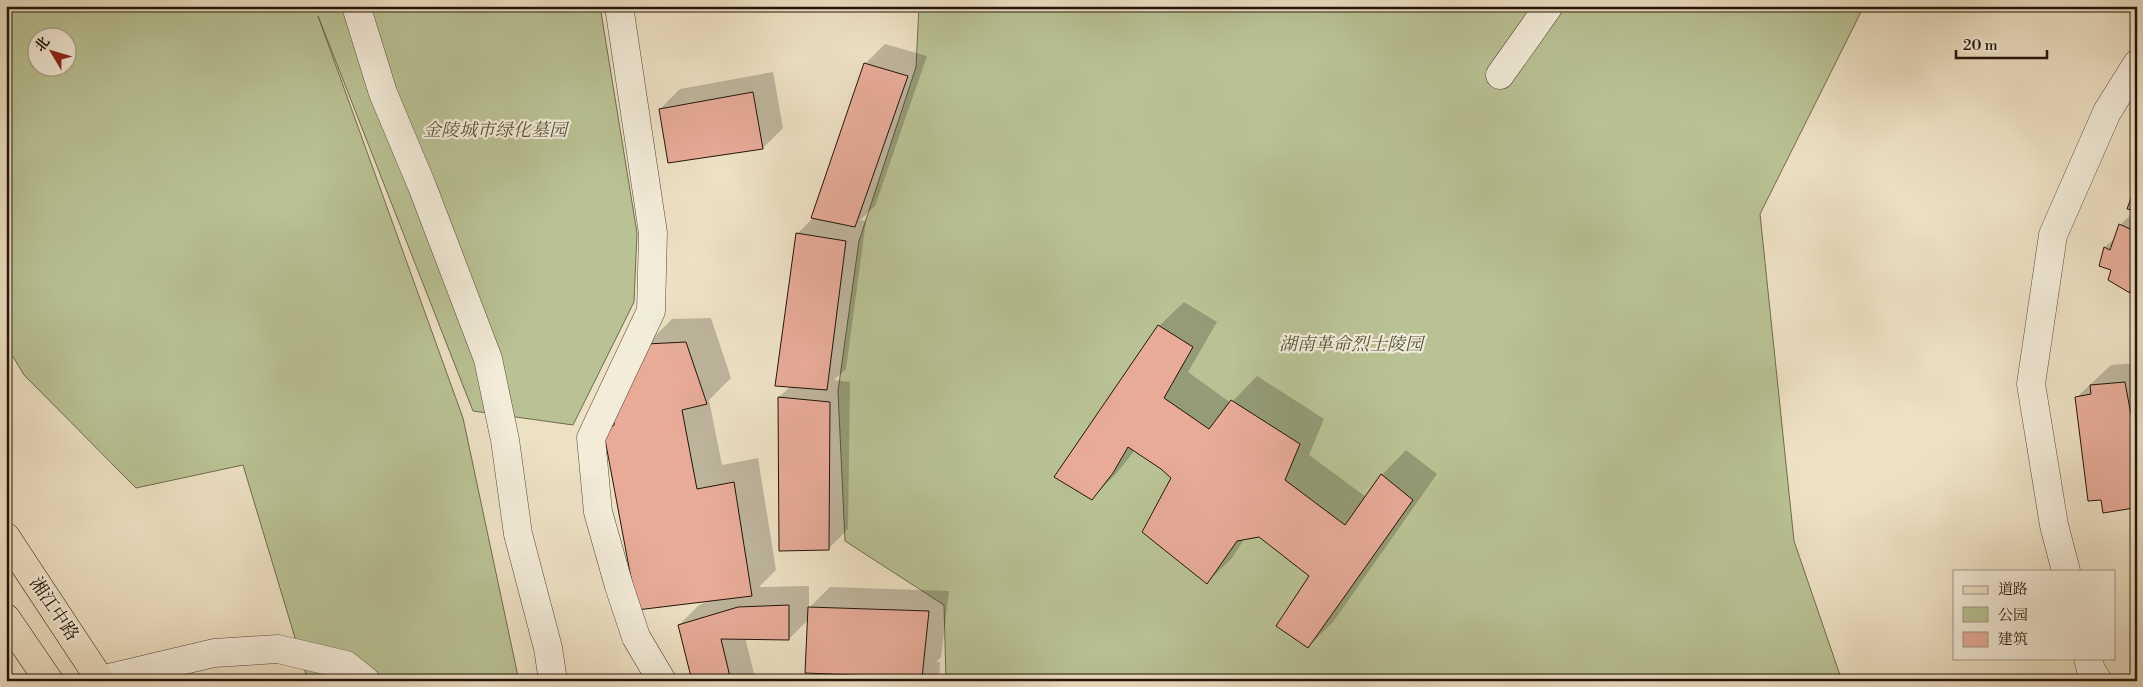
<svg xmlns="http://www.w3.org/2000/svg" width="2143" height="687" viewBox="0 0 2143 687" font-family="'Libre Bodoni','Noto Serif SC',serif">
	<rect width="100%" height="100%" fill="#ede1c4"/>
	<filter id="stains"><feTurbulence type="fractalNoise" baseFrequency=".004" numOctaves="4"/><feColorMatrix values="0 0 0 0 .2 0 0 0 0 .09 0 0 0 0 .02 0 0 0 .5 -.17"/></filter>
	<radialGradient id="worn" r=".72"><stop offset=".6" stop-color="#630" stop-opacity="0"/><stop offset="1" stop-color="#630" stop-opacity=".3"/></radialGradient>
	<path fill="#b9c294" stroke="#6e6b4e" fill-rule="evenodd" d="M 6,6 L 600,6 L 637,233 L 634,302 L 573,425 L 473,411 L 318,16 L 463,418 L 519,681 L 308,681 L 243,465 L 136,488 L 24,375 L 6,345 ZM 38,38 L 68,38 L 68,68 L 38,68 Z
		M 919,6 L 1864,6 L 1760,214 L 1794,541 L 1842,681 L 946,681 L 944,605 L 845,541 L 838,391 L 859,241 L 916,67 Z"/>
	<path fill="#0003" d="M 885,44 L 927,56 L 875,206 L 860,220 L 866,221 L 846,369 L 834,380 L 850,382 L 848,529 L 828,549 L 779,397 L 791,386 L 776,385 L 798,233 L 813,218 L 865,64 Z
		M 773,72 L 783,128 L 763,148 L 660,109 L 680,89 Z
		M 2137,185 L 2137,284 L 2130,291 L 2113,269 L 2100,265 L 2105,247 L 2116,237 L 2120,225 L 2136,210 Z
		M 1184,302 L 1217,322 L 1188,372 L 1231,403 L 1257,376 L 1324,419 L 1309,455 L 1366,497 L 1382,475 L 1406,450 L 1437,474 L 1333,622 L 1308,647 L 1311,576 L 1259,536 L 1245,538 L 1232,558 L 1207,583 L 1173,478 L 1135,450 L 1116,474 L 1091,499 L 1159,326 Z
		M 711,318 L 731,378 L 709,400 L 722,465 L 758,458 L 776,570 L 759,587 L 809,586 L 809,608 L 830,587 L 949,591 L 941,657 L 936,662 L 940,662 L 939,681 L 804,681 L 813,672 L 809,619 L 789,639 L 745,638 L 756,681 L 693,681 L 679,625 L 699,605 L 714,599 L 616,424 L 647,344 L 672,319 Z
		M 2137,363 L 2137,504 L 2133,507 L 2076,398 L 2111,365 Z"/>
	<path fill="#e7ab98" stroke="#231409" d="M 864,63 L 908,76 L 855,227 L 811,218 Z
		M 753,92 L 763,149 L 668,163 L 659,109 Z
		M 2137,182 L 2137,211 L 2127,209 Z
		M 2119,224 L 2137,232 L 2137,278 L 2130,293 L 2108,280 L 2111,270 L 2099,266 L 2104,247 L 2110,250 Z
		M 796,233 L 846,241 L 827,390 L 775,386 Z
		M 1158,325 L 1193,347 L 1164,398 L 1209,429 L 1231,400 L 1300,444 L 1285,480 L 1345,525 L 1381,474 L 1413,500 L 1308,648 L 1276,626 L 1309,576 L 1259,537 L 1237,541 L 1207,584 L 1142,532 L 1171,478 L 1161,469 L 1128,447 L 1113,473 L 1092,500 L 1054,477 Z
		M 686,342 L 707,404 L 682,410 L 697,489 L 734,482 L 752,596 L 637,610 L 604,434 L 614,425 L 614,411 L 646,344 Z
		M 2125,382 L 2131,415 L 2137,415 L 2137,496 L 2134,496 L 2134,508 L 2103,513 L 2101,500 L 2088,501 L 2075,397 L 2091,394 L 2090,385 Z
		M 778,397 L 830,402 L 829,550 L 779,551 Z
		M 789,605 L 789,640 L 721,639 L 731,681 L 692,681 L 678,625 L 738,607 Z
		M 808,607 L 929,611 L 922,678 L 805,673 Z
		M 803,680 L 861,681 L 803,681 Z"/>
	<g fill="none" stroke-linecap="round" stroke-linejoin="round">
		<defs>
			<path id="minor" d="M 356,6 L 383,93 L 422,186 L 488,359 L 505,440 L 518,534 L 548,648 L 553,681
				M 619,6 L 653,233 L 651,311 L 591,438 L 598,512 L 619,586 L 636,637 L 662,681
				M 2066,571 L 2054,525 L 2031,384 L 2053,235 L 2107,112 L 2137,64
				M 2088,658 L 2091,670 L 2098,681
				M 100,680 L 214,653 L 278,649 L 346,665 L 366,681"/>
			<path id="tertiary" d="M 1500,75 L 1549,6"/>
			<path id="primary" d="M 6,537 L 101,681
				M 6,618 L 49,681"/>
		</defs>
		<use href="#minor" stroke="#564738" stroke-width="29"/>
		<use href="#tertiary" stroke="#564738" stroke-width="29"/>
		<use href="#primary" stroke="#231409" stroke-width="29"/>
		<use href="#minor" stroke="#f3ecd9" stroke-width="28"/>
		<use href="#tertiary" stroke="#f3ecd9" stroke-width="28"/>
		<use href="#primary" stroke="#ede1c4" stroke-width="28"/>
	</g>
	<g text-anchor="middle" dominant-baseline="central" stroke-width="4.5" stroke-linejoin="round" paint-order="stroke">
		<g font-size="18" font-style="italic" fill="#58513a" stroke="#f3ecd9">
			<text x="495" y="130">金陵城市绿化墓园</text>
			<text x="1351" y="344">湖南革命烈士陵园</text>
		</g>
		<g font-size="18" fill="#231409" stroke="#f3ecd9">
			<text transform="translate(54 609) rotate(56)">湘江中路</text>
		</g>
	</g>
	<rect width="2143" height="687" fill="none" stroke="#ede1c4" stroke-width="25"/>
	<rect x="8" y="8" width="2128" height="672" fill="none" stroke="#231409" stroke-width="2.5"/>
	<rect x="12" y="12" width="2118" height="662" fill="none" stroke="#231409"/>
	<rect x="1953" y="570" width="162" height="90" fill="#f3ecd9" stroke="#a09686"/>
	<rect x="1963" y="586" width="25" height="8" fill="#ede1c4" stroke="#a09686"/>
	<text x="1998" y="594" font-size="15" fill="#231409">道路</text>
	<rect x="1963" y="607" width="25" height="15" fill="#b9c294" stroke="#a09686"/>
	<text x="1998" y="620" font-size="15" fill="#231409">公园</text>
	<rect x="1963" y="632" width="25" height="15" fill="#e7ab98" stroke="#a09686"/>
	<text x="1998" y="644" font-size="15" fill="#231409">建筑</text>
	<g transform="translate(52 52) rotate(308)"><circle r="24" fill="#f3ecd9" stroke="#a09686"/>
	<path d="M0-4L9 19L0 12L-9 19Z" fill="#8f2418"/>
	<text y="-8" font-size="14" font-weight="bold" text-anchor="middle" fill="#231409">北</text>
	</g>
	<path d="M1956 50v8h91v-8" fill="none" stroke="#231409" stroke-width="2.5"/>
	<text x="1963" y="50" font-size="15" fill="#231409" stroke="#f3ecd9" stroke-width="4" paint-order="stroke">20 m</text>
	<rect width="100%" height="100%" filter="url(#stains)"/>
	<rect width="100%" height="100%" fill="url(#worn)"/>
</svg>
